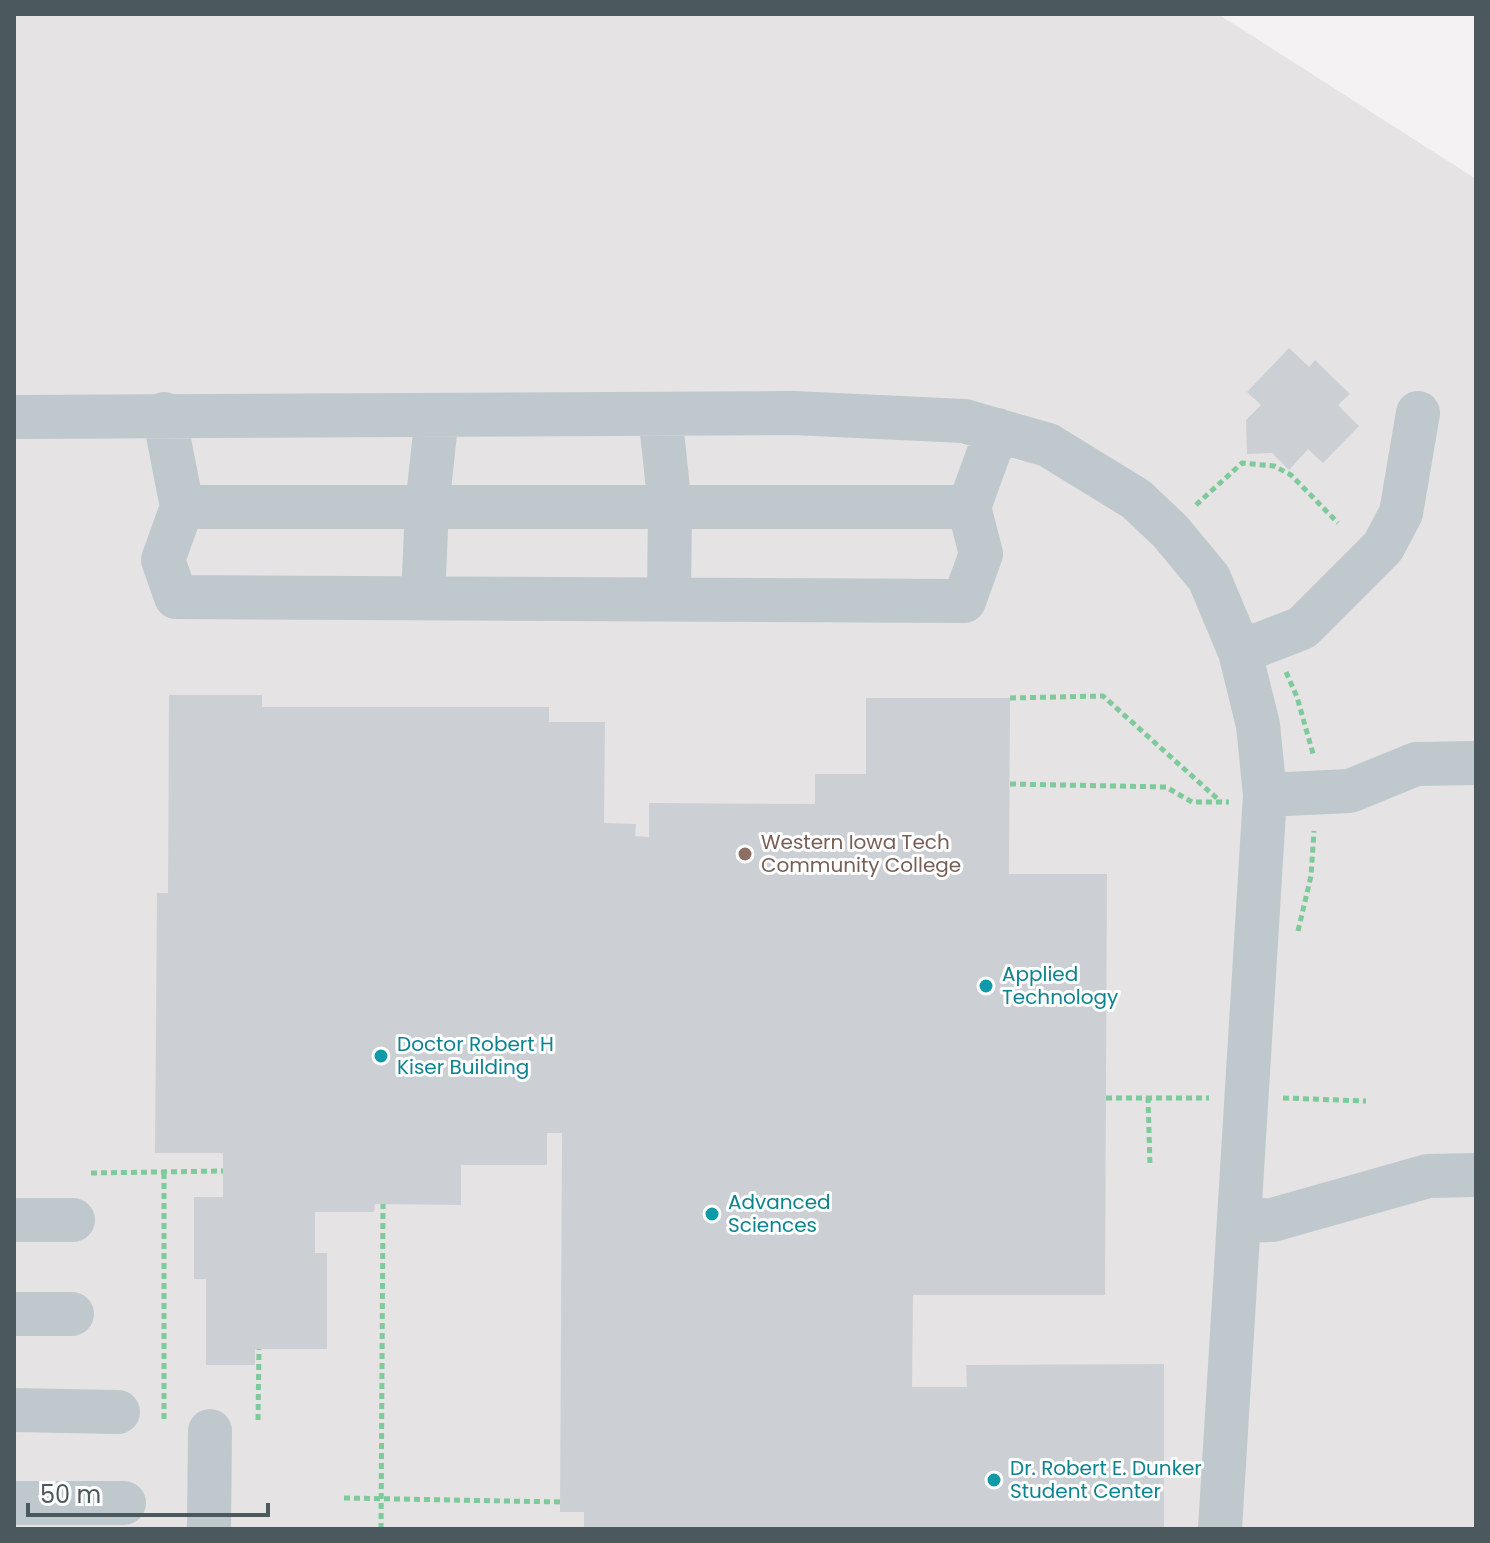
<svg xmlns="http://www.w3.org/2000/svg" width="1490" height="1543" viewBox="0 0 1490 1543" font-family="Poppins,sans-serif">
	<rect width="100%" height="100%" fill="#f4f2f2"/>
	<path fill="#e5e3e4" d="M 14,14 L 1218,14 L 1476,179 L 1476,1529 L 14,1529 Z"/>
	<path fill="#ccd0d4" d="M 1289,348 L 1309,367 L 1315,360 L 1350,394 L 1338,405 L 1359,426 L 1323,463 L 1308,449 L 1289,470 L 1272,453 L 1247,454 L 1246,420 L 1261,405 L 1247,392 Z
		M 169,695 L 262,695 L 262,707 L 549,707 L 549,722 L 605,722 L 604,823 L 636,824 L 635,836 L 649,837 L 649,803 L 815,804 L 815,774 L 866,774 L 866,698 L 1010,698 L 1009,874 L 1107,874 L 1105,1295 L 913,1295 L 912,1387 L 967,1387 L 966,1365 L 1164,1364 L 1164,1529 L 584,1529 L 584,1512 L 560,1512 L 562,1133 L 547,1133 L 547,1165 L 461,1165 L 461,1205 L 375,1204 L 374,1212 L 315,1212 L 315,1253 L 327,1253 L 327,1349 L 255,1349 L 255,1365 L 206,1365 L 206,1279 L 194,1279 L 194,1197 L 223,1197 L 223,1153 L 155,1153 L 157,893 L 168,893 Z"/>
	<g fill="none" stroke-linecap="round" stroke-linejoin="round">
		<path stroke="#7eca9b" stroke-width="5" stroke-dasharray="6 4" stroke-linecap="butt" d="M 1196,505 L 1242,463 L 1274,466 L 1291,475 L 1338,523
			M 1286,672 L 1297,697 L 1314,757
			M 1010,698 L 1103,696 L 1221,802
			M 1010,784 L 1166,787 L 1192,802 L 1229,802
			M 1298,931 L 1311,876 L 1314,831
			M 1148,1097 L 1150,1166
			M 1106,1098 L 1209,1098
			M 1283,1098 L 1366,1101
			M 91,1173 L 223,1171
			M 164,1419 L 164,1172
			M 258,1420 L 259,1349
			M 344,1498 L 561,1502
			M 381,1529 L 383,1204"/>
		<path stroke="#bfc8cd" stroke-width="44" d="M 164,414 L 182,507 L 163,560 L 176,597 L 964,601 L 981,554 L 969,507 L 997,430
			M 660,414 L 670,507 L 669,599
			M 14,417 L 794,413 L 964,421 L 1048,445 L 1136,499 L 1170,531 L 1209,578 L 1240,652 L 1258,725 L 1265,795 L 1220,1529
			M 182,507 L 969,507
			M 423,598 L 427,507 L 437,415
			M 1240,652 L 1302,628 L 1383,547 L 1401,513 L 1418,413
			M 1265,795 L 1350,791 L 1416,764 L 1476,763
			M 14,1220 L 73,1220
			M 1239,1221 L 1272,1220 L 1428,1176 L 1476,1175
			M 14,1314 L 72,1314
			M 14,1410 L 118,1412
			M 14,1503 L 124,1503
			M 209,1529 L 210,1431"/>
	</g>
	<circle fill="#8d6e63" stroke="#fff" stroke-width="3" cx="745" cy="854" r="8"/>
	<g fill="#0f9aa8" stroke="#fff" stroke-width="3">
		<circle cx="986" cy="986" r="8"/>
		<circle cx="381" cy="1056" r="8"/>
		<circle cx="712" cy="1214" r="8"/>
		<circle cx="994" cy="1480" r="8"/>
	</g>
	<g text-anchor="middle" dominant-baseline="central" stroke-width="6" stroke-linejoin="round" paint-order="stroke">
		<g font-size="20" fill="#785e54" stroke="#fff" text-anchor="start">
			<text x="761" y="842">Western Iowa Tech<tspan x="761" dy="23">Community College</tspan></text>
		</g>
		<g font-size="20" fill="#0d838f" stroke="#fff" text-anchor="start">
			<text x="1002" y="974">Applied<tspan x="1002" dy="23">Technology</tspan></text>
			<text x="397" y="1044">Doctor Robert H<tspan x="397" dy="23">Kiser Building</tspan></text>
			<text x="728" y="1202">Advanced<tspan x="728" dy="23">Sciences</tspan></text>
			<text x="1010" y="1468">Dr. Robert E. Dunker<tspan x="1010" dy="23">Student Center</tspan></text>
		</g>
	</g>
	<rect width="1490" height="1543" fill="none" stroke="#4b585e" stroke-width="32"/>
	<path d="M28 1503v12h240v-12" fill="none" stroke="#4b585e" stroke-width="4"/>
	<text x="40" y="1503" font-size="24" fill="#4b585e" stroke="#ffffff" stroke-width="6" paint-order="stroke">50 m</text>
</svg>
